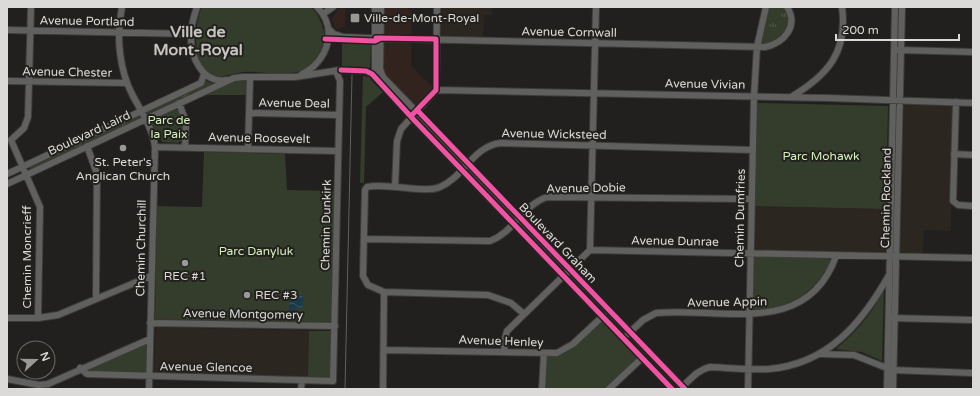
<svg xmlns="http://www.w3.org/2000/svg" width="980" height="396" viewBox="0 0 980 396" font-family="'Varela Round',sans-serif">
	<defs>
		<pattern id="grass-tufts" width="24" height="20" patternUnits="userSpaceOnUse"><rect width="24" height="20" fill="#343d2b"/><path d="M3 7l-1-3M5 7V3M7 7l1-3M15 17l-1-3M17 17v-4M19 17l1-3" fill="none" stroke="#515849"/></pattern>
		<pattern id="water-waves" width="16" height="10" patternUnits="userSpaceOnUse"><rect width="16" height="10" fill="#1b3b49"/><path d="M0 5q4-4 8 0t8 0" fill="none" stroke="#3c5762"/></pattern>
	</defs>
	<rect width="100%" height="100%" fill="#21201f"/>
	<path fill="#32231e" d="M 340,7 L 345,7 L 345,26 L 338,30 L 334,26 L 332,19 Z
		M 383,7 L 407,7 L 412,13 L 411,66 L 436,90 L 417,110 L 383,77 L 381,69 Z"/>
	<path fill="#2b2620" d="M 441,7 L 492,7 L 492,15 L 484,15 L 483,40 L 441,36 Z
		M 906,103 L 952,105 L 953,107 L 951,231 L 924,230 L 923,254 L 902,254 L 899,251 L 904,105 Z
		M 754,206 L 886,209 L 885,252 L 756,250 L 753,246 Z
		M 158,327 L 309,331 L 308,379 L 154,373 L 155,333 Z"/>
	<path fill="url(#grass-tufts)" d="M 766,7 L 787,7 L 792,19 L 780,42 L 757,47 Z
		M 206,81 L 214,84 L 149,114 L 146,113 L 203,85 Z
		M 138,115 L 140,116 L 139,119 L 31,169 L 28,168 Z"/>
	<path fill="#343d2b" d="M 202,7 L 311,7 C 332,28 329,65 297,72 C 281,76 261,71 244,72 C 233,73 219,80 209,73 C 192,61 194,24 202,7 Z
		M 342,42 L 371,43 L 370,68 L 342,67 Z
		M 363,76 L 369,78 L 383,92 L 366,107 L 364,183 L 360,183 Z
		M 250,77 L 249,95 L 196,95 L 215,86 Z
		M 757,103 L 888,106 L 886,209 L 754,206 Z
		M 175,109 L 179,110 L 183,121 L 182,140 L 178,143 L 162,142 L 152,125 L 152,120 Z
		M 204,152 L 285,154 L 287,190 L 335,191 L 332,324 L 155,319 L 157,206 L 202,207 Z
		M 756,256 L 828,258 L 831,261 C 813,294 793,307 756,310 L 752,308 L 753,260 Z
		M 884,289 L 882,361 L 862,352 L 836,349 C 857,331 872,314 884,289 Z
		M 603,316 L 642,358 L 609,389 L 546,389 L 544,353 L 562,351 Z
		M 309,331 L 331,331 L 330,378 L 308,377 Z
		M 144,343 L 147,347 L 146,373 L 89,372 L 89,369 Z"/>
	<path fill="url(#water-waves)" d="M 298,295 L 303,295 L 303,308 L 296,308 L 295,314 L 289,314 L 289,299 L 298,299 Z"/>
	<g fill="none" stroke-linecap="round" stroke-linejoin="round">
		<defs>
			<path id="minor" d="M 31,7 L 28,117 L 24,128 L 11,140 L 40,207 L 38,318
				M 122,7 C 116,36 119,70 133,96 C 141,111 153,129 155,147 L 149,389
				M 197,7 C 194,16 191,25 191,35 C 190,56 202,84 227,80
				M 375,7 L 375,70 L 376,78
				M 381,7 L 380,69 L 383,77 L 685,389
				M 323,14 L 333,7
				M 329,29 L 334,34 L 343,37
				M 7,30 L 191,34
				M 367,38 L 765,47 C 784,43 799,26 787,7
				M 898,50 L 973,52
				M 366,71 L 376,78 L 414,120 L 672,389
				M 302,74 C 327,62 339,29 317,7
				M 7,81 L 126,83
				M 436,90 L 828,98 L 973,103
				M 791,97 C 828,75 848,52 842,7
				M 956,102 L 953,201 L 958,205 L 973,206
				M 179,103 L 186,122 L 185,147
				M 249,113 L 339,115
				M 87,146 L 97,174 L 96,299
				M 155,147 L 338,151
				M 248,149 L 250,77
				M 954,154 L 973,155
				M 7,174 L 201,83 L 204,74
				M 7,184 L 234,78 L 243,77 L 295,77 L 340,70
				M 395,187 L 397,141 L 401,129 L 436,90 L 437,7
				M 364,239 L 490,241 C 513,233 523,205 547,197 L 752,199
				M 590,250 L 596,7
				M 384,292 L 368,285 L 363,276 L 365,190 L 367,187 C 385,182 424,194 440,187 C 464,177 473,146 501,143 L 753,150
				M 384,292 L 488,295 L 511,303 L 524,314
				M 7,318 L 38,318 L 58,315 L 151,276
				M 891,318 L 973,320
				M 150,323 L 335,326
				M 628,334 L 643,320 L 656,313 C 722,307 807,338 836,256
				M 384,350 L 557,353 L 573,344 L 603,316
				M 504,351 L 505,338 L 507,331 L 590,250 L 973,258
				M 821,354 L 854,355 L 892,370 L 973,373
				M 80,368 L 87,374 L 333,381 L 340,81 L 336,71
				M 7,379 L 39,385 L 48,384 L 150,339
				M 681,388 C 691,379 697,370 710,367 C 730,368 749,370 769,369 C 828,364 862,323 889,275
				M 301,389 L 302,380
				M 383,389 L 384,292
				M 542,389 L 544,353
				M 609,389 L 642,358
				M 748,389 L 754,96 L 757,47 L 766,7
				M 887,389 L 895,7
				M 893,389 L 902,7"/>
		</defs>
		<use href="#minor" stroke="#3d3c3a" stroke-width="8"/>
		<use href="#minor" stroke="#60605f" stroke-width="6"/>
		<path stroke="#605f5e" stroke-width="1" d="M 345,389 L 352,75"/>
		<defs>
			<path id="minor-bridge" d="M 343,37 L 367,38
				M 341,70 L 366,71"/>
		</defs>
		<use href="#minor-bridge" stroke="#3d3c3a" stroke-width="8" stroke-linecap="butt"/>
		<use href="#minor-bridge" stroke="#60605f" stroke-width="6"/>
		<defs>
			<path id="cycleway" d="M 376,38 L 436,39 L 436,90 L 412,115
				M 325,39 L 375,41 L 381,38
				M 341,70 L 366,71 L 372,74 L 414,120 L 672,389
				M 417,110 L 685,389"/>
		</defs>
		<use href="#cycleway" stroke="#22211e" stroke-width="8"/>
		<use href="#cycleway" stroke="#f153a3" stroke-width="5"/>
	</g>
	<g fill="#9a9997" stroke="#22211e" stroke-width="1.5">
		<rect x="350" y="13" width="10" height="10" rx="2"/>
		<circle cx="123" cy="148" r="4"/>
		<circle cx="185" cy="263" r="4"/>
		<circle cx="247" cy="295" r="4"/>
	</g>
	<g text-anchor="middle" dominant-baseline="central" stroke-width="4" stroke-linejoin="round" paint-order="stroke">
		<g font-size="12" fill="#dbdad8" stroke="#22211e" text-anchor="start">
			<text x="364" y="18">Ville-de-Mont-Royal</text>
			<text x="123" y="162" text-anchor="middle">St. Peter's<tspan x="123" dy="14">Anglican Church</tspan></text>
			<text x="185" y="276" text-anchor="middle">REC #1</text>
			<text x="255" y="295">REC #3</text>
		</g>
		<g font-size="12" fill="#dbdad8" stroke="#22211e">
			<text transform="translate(87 21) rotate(1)">Avenue Portland</text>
			<text transform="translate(569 32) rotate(1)">Avenue Cornwall</text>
			<text transform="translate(67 72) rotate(1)">Avenue Chester</text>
			<text transform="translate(705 84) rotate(1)">Avenue Vivian</text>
			<text transform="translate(294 103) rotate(1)">Avenue Deal</text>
			<text transform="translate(89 133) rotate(-25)">Boulevard Laird</text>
			<text transform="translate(554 134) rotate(1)">Avenue Wicksteed</text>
			<text transform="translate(259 138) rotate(1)">Avenue Roosevelt</text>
			<text transform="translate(586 188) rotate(-1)">Avenue Dobie</text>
			<text transform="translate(886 198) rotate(-89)">Chemin Rockland</text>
			<text transform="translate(740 218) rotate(-89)">Chemin Dumfries</text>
			<text transform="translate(326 225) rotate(-89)">Chemin Dunkirk</text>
			<text transform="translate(675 241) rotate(1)">Avenue Dunrae</text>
			<text transform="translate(558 243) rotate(46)">Boulevard Graham</text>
			<text transform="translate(141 248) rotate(-89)">Chemin Churchill</text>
			<text transform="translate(27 257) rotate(-90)">Chemin Moncrieff</text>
			<text transform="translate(727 302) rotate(-1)">Avenue Appin</text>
			<text transform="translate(243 314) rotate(1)">Avenue Montgomery</text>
			<text transform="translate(501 341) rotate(2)">Avenue Henley</text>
			<text transform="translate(206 367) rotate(1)">Avenue Glencoe</text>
		</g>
		<g font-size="12" fill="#d3f0b9" stroke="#22211e">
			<text x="169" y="120">Parc de<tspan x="169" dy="14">la Paix</tspan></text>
			<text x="821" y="156">Parc Mohawk</text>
			<text x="256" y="251">Parc Danyluk</text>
		</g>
		<g font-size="16" font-weight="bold" fill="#c6c3c0" stroke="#22211e">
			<text x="198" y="32">Ville de<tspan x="198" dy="18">Mont-Royal</tspan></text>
		</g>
	</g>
	<rect width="980" height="396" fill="none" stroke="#dbdad8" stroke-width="16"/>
	<g transform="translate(36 360) rotate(69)"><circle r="19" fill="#22211e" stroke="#6c6b68"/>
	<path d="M0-3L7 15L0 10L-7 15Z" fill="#9a9997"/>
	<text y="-6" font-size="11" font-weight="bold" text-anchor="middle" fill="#dbdad8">N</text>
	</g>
	<path d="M836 34v6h123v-6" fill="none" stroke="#dbdad8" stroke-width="2"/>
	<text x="842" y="34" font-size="12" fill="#dbdad8" stroke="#22211e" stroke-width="3" paint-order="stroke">200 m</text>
</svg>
